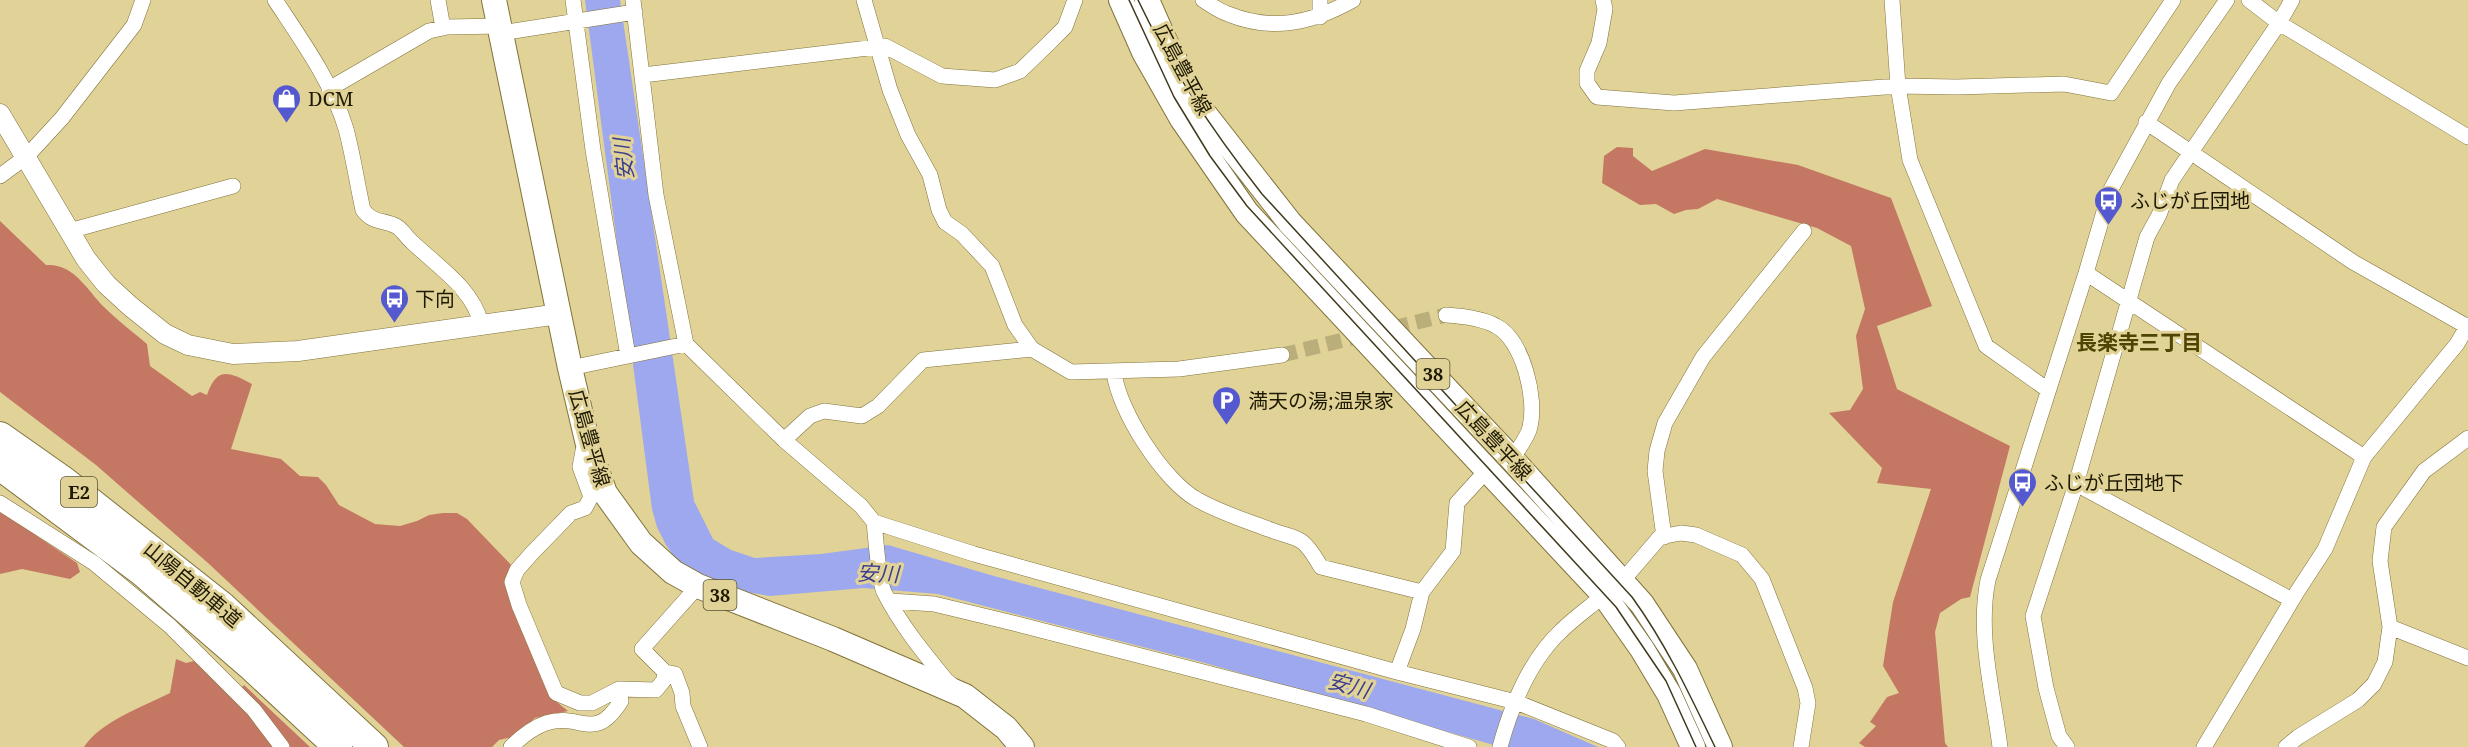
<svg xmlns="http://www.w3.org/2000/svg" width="2468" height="747" viewBox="0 0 2468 747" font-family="'Noto Serif','Noto Sans JP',serif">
	<rect width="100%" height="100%" fill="#e1d398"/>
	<path fill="#c47863" d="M 1617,147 L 1633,148 L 1633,156 L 1652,171 L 1705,149 L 1798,165 L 1891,198 L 1932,306 L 1877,326 L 1897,389 L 2010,446 L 1970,597 L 1961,599 L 1940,613 L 1935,632 L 1945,743 L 1948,747 L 1865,747 L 1859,743 L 1876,726 L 1870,722 L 1887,697 L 1899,693 L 1883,666 L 1893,602 L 1931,489 L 1877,483 L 1882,468 L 1829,413 L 1850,410 L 1863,389 L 1856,336 L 1865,309 L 1851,246 L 1817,228 L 1717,199 L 1698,209 L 1686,210 L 1674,214 L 1656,204 L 1640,205 L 1602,183 L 1604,156 Z
		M 0,221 L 46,265 C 74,263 87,290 104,307 C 117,320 133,332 147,344 L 150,366 L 192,396 L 200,392 L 207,395 C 217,366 229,372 252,384 L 231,449 L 281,459 L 300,476 L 318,477 L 326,485 L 339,505 L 375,524 L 400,526 L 417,521 L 429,515 L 443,513 L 457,513 L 467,519 L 513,567 L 553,699 L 568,711 L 535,718 L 516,736 L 499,740 L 492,747 L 404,747 L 208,563 L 96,465 L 0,392 Z
		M 0,511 L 77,563 L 80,572 L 70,579 L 22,569 L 0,574 Z
		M 176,659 L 186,663 L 194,661 L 233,697 L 244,685 L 310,747 L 84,747 C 100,722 144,706 170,693 Z"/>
	<path fill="#9ea8ee" d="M 585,0 L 620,0 L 694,501 L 713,539 L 731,550 L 755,558 L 821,554 L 888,545 L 994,576 L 1534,719 L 1598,747 L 1501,747 L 1205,663 L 938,594 L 864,588 L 770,596 L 734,590 L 696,578 L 678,562 L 666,545 L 657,527 L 652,509 Z"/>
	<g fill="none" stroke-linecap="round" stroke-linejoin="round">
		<path stroke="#baae7a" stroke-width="15" stroke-dasharray="15 8" stroke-linecap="butt" d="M 1282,355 L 1446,315"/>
		<defs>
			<path id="minor" d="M 275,0 C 302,41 332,82 346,129 C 353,155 357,183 363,210 C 374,224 382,219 396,226 C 402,229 407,238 412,242 C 437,266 472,288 481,323
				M 438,0 L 443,28
				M 573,0 L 593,150 L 628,356
				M 633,0 L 656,195 L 686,344 L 784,440 L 861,506 L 874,522 L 974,554 L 1397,672 L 1516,702 L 1613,741 L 1618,747
				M 864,0 L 890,90 L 908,135 L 930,175 L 939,210 L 945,222 L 962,234 L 992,266 L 1015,325 L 1032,349 L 1071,372 L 1179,369 L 1282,355
				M 1203,0 C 1211,5 1219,11 1228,14 C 1273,32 1312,23 1353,0
				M 1320,0 L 1320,17
				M 1603,0 L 1605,9 L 1599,43 L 1587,71 L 1587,83 L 1597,97 L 1674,103 L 1898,86 L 1957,87 L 2064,84 L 2111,93 L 2173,0
				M 1892,0 L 1898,86 L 1910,160 L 1986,346 L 2048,390
				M 2249,0 L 2279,23 L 2468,137
				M 501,33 L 635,12
				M 643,75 L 885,46 L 942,76 L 995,80 L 1020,71 L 1049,43 L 1065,27 L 1075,0
				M 329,89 L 429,31 L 447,27 L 500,26
				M 2146,122 L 2353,262 L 2468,327
				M 0,176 L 27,156 L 62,118 L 134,25 L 143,0
				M 69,231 L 233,186
				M 2086,273 L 2364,457
				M 1446,315 C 1462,316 1482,318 1496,326 C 1523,340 1537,398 1530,427 C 1528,437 1518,449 1512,459
				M 570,368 L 686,344
				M 1114,372 C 1118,410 1164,482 1198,500 C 1221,513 1247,521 1271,530 C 1281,534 1293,536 1301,541 C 1309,546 1316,559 1321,567 L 1422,592
				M 784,440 L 810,416 L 824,411 L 862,416 L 878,406 L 923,360 L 1032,349
				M 589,449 L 583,451 L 580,467 L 591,497 L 585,508 L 571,513 L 533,552 L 517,570 L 512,582 L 519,605 L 556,693 L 580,703 L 592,703 L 619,689 L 656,690 L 664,680 L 665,672 L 642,649 L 698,586
				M 2076,484 L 2292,600
				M 0,503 L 94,563 L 170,626 L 254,710 L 282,747
				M 874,522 C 876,538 878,579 884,592 C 900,624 923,652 946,680 L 953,686
				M 1664,537 L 1655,471 L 1657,451 L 1665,423 L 1703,357 L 1804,231
				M 1623,580 L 1660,537 L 1681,533 L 1696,535 L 1742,555 L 1762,579 L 1805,688 L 1808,703 L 1801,747
				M 891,601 L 934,604 L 1013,623 L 1366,714 L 1469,747
				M 2390,627 L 2468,658
				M 665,672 L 675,674 L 682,693 L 683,706 L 700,747
				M 1397,672 L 1413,629 L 1422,592 L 1453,551 L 1457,503 L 1487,470
				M 511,747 C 521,737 532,728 546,723 C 581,712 594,744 621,701 L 619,689
				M 1500,747 C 1511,707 1530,660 1561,631 C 1574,618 1590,607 1604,595
				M 2000,747 C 1993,692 1977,634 1988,580 L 2086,273 L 2110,191 L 2169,83 L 2227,0
				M 2067,747 L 2059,736 L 2046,688 L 2033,616 L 2076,484 L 2147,237 L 2159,215 L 2172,180 L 2279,23 L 2292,0
				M 2204,747 L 2297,592 L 2325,549 L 2364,457 L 2457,344 L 2468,325
				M 2286,747 L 2298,737 L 2358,700 L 2374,684 L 2385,662 L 2390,627 L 2380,561 L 2384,527 L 2424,471 L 2468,438"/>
			<path id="tertiary" d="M 0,114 L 86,259 L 106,284 L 130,306 L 165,334 L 188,345 L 233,354 L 298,351 L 559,314"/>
			<path id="primary" d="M 494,0 L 570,368 L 589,449 L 605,493 L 641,543 L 673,572 L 698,586 L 833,639 L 965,696 L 1006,728 L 1022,747
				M 1121,0 L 1144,52 L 1182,119 L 1247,213 L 1604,595 L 1642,649 L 1669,694 L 1693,747
				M 1147,0 L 1166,43 L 1200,108 L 1290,223 L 1512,459 L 1642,604 L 1685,669 L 1720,747"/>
			<path id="motorway" d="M 0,436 L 64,481 L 222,606 L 374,747
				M 0,466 L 141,571 L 253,668 L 338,747"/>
		</defs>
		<use href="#minor" stroke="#80733b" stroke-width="16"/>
		<use href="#tertiary" stroke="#80733b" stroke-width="21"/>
		<use href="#primary" stroke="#80733b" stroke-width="26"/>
		<use href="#motorway" stroke="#80733b" stroke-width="30"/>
		<use href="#minor" stroke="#fff" stroke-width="15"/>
		<use href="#tertiary" stroke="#fff" stroke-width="20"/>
		<use href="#primary" stroke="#fff" stroke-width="24"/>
		<use href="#motorway" stroke="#fff" stroke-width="28"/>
		<path stroke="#413b1e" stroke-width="1.5" d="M 1129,0 L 1174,97 L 1210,156 L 1247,206 L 1616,607 L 1666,681 L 1696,747
			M 1138,0 C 1171,70 1214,133 1262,194 L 1632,597 C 1666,644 1690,695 1715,747"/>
	</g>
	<defs>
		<symbol id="shop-pin" viewBox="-11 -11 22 30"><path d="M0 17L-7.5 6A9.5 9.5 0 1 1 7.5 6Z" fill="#5559d0" stroke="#e1d398"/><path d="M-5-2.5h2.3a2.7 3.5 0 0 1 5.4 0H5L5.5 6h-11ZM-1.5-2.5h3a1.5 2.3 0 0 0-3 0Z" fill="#fff"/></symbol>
		<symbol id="bus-pin" viewBox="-11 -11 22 30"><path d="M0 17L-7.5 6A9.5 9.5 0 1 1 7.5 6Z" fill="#5559d0" stroke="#e1d398"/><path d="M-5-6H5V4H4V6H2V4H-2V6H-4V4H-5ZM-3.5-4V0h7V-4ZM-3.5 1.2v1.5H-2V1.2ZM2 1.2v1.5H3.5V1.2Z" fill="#fff"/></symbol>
		<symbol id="parking-pin" viewBox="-11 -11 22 30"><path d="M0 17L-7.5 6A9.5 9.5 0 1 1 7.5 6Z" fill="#5559d0" stroke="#e1d398"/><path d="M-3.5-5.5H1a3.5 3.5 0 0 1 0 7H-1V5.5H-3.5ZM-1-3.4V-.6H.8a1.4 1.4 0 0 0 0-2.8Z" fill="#fff"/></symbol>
	</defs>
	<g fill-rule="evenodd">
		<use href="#shop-pin" x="270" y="82" width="33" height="45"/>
		<use href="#bus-pin" x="2092" y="184" width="33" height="45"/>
		<use href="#bus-pin" x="378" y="282" width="33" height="45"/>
		<use href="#parking-pin" x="1210" y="384" width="33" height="45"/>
		<use href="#bus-pin" x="2006" y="466" width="33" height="45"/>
	</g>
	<g text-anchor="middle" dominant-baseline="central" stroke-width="6" stroke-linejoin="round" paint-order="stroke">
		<g fill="#e1d398" stroke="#585130" stroke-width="1.5">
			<rect x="1416.5" y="359" width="33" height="30" rx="4.5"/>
			<rect x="61" y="477" width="36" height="30" rx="4.5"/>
			<rect x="703.5" y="580" width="33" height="30" rx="4.5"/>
		</g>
		<g font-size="18" font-weight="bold" fill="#1e1903">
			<text x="1433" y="374">38</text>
			<text x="79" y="492">E2</text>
			<text x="720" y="595">38</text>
		</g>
		<g font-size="20" fill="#1e1903" stroke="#e1d398">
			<text transform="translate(1183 69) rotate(62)">広島豊平線</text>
			<text transform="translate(590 438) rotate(74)">広島豊平線</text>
			<text transform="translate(1494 440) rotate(47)">広島豊平線</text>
			<text transform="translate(193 584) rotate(40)">山陽自動車道</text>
		</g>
		<g font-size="20" fill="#1e1903" stroke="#e1d398" text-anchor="start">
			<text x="308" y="98">DCM</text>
			<text x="2130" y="200">ふじが丘団地</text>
			<text x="415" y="298">下向</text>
			<text x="1248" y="400">満天の湯;温泉家</text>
			<text x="2044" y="482">ふじが丘団地下</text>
		</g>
		<g font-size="21" font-style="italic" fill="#3b3e8f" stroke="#e1d398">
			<text transform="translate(623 159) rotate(-96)">安川</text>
			<text transform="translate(878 573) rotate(2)">安川</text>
			<text transform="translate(1349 685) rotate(15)">安川</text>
		</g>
		<g font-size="21" font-weight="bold" fill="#504403" stroke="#e1d398">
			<text x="2139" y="342">長楽寺三丁目</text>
		</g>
	</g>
</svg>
